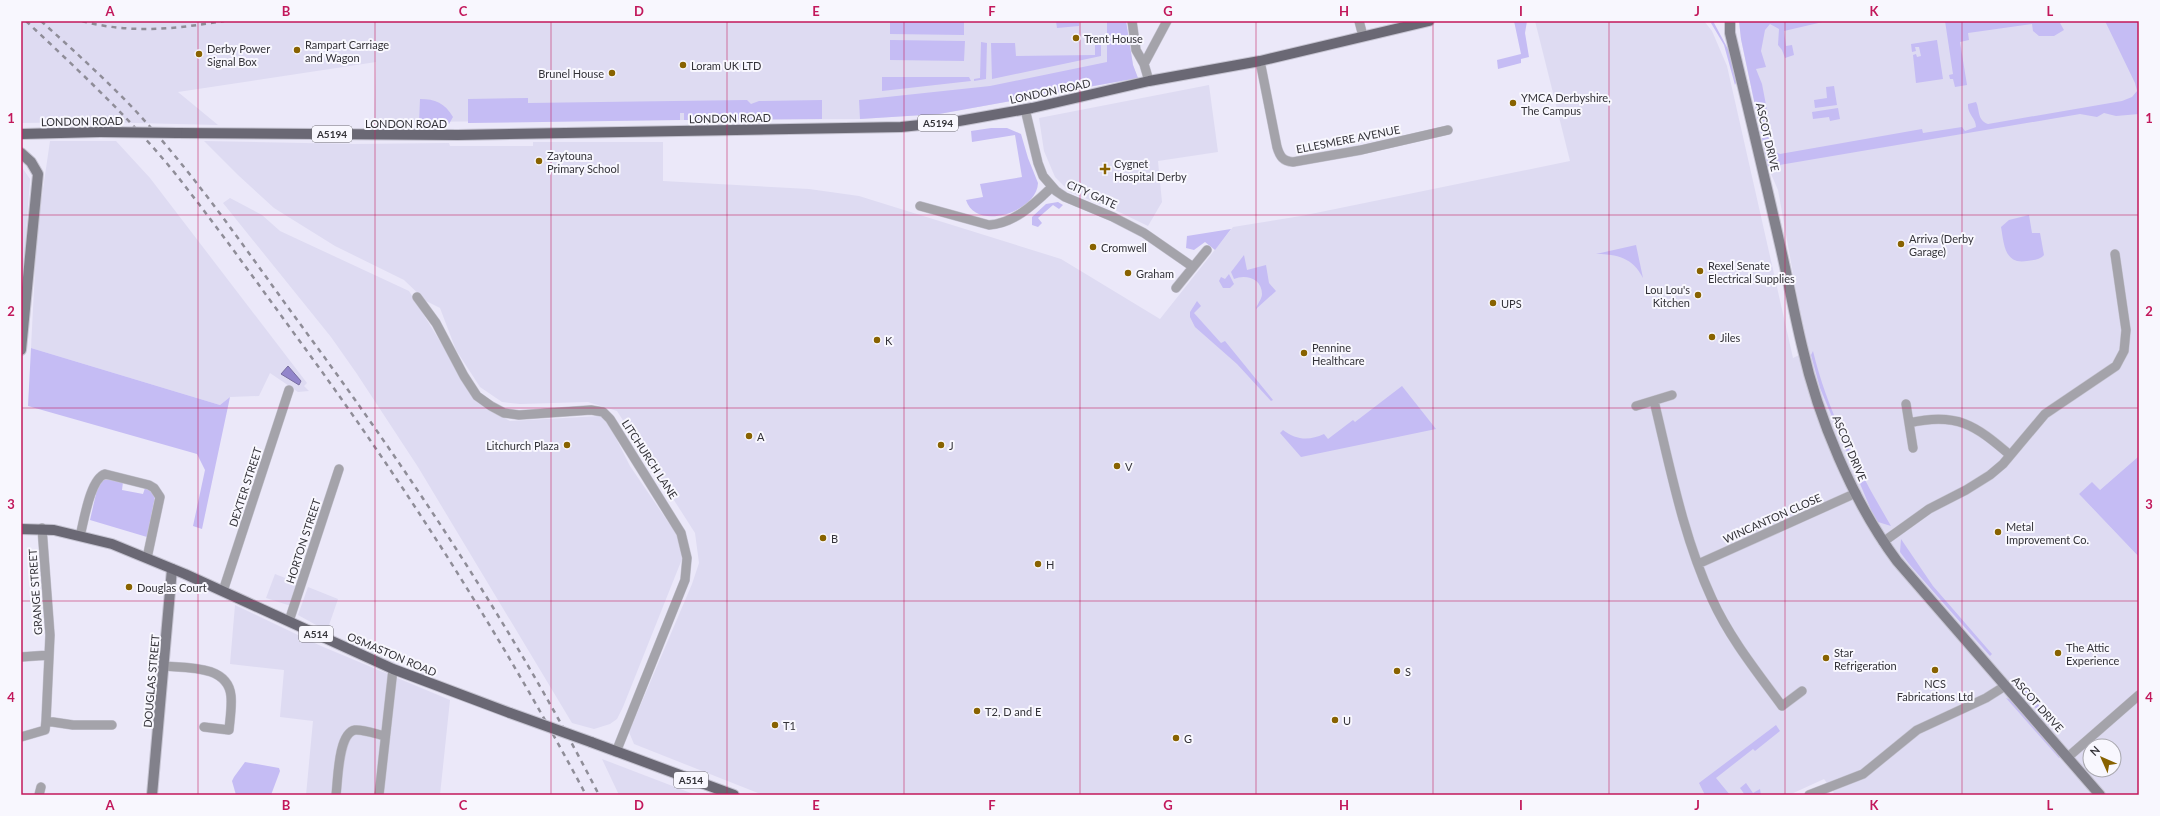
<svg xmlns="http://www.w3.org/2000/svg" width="2160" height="816" viewBox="0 0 2160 816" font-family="Lato,sans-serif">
	<rect width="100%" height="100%" fill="#ebe8f9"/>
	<path fill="#dedbf2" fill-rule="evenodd" d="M 21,21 L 1126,21 L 1133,65 L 1138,78 L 939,114 L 860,119 L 374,122 L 376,62 L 178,92 L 218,125 L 96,122 L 21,123 Z
		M 1535,21 L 1704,21 L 1712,31 L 1727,66 L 1793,358 L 1807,351 L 1778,190 L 1768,167 L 1741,39 L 1739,21 L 2117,21 L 2139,67 L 2139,456 L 2100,490 L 2079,494 L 2139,557 L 2139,795 L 1829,795 L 1834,793 L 1824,779 L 1789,795 L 763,795 L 634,744 L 629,732 L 692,584 L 699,563 L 695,533 L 617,411 L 588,402 L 520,404 L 502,402 L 480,387 L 456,350 L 440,308 L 426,301 L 404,280 L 335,246 L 274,208 L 238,175 L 204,141 L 354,144 L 449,143 L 450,146 L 533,146 L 533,142 L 663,142 L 663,181 L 809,189 L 859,196 L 1061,259 L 1160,319 L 1233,227 L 1301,216 L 1570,161 ZM 2090,746 L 2114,746 L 2114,770 L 2090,770 Z
		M 1209,85 L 1218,152 L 1158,161 L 1162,202 L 1148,226 L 1115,210 L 1070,192 L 1055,177 L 1044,151 L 1039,118 Z
		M 50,141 L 116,141 L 150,178 L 307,383 L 304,386 L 309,391 L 298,392 L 270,373 L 259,396 L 230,397 L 220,405 L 31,348 L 37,230 Z
		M 21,166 L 30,179 L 21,303 Z
		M 230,198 L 262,215 L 280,231 L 409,291 L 475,398 L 493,412 L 510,421 L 600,416 L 609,424 L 630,466 L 677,535 L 682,559 L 623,707 L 617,719 L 610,724 L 594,729 L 572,723 L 418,467 L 357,374 L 331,337 L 223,203 Z
		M 275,574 L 298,583 L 291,606 L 266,598 Z
		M 308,587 L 338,599 L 327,631 L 298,615 Z
		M 235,605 L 321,646 L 450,700 L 440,795 L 306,795 L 313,721 L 280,717 L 284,670 L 230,664 Z
		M 602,759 L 696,795 L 619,795 Z"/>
	<path fill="#c5bcf4" d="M 890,21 L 964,21 L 964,35 L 890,34 Z
		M 1056,21 L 1079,21 L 1079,26 L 1057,28 Z
		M 1107,21 L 1126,21 L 1133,65 L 1138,78 L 939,114 L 860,119 L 859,100 L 990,86 L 1107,62 Z
		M 1514,21 L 1527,21 L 1525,33 L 1529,57 L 1521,59 L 1521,63 L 1498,69 L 1497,60 L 1521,54 Z
		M 1713,21 L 1729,51 L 1737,81 L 1735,85 L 1724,45 L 1711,23 Z
		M 1739,21 L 1827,21 L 1784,31 L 1786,46 L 1792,45 L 1794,55 L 1785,58 L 1782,50 L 1778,45 L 1779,29 L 1770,24 L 1765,30 L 1761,51 L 1766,67 L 1756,69 L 1762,84 L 1775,152 L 1780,154 L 1922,129 L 1923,133 L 1962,127 L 1965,131 L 1976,127 C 1976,118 1967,114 1968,104 L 1976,102 C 1980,110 1977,120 1988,124 L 2122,101 L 2132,97 L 2137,91 L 2135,83 L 2105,21 L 2139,21 L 2139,114 L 2116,116 L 2104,113 L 2097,117 L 2080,114 L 1768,167 L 1741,39 Z
		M 1945,21 L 2063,21 L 2060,23 L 2064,30 L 2054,36 L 2039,36 L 2033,31 L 2032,24 L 1968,33 L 1969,40 L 1960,42 L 1967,85 L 1955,87 L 1953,79 L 1950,79 L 1949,75 L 1953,74 Z
		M 1101,39 L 1101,56 L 992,79 L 991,43 L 1015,43 L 1016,56 L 1095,55 L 1095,40 Z
		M 890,40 L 965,41 L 964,61 L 890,60 Z
		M 1937,40 L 1943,79 L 1916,83 L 1913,55 L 1916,54 L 1917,57 L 1921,56 L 1919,47 L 1915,47 L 1916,51 L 1912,52 L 1911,44 Z
		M 981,42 L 987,43 L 986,79 L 974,81 L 974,79 L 980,78 Z
		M 882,77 L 969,77 L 971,81 L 882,91 Z
		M 1834,86 L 1837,105 L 1815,108 L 1814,100 L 1827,98 L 1826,87 Z
		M 528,98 L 528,103 L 747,100 L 751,104 L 759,101 L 822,100 L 822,119 L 684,120 L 684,113 L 680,113 L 680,120 L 468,123 L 468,99 Z
		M 420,99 C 435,99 445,103 453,117 L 449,124 L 419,124 Z
		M 1838,108 L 1840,119 L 1830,121 L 1829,117 L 1813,119 L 1812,112 Z
		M 991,128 L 1007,128 L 1021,134 L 1028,158 L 1038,183 C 1037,212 976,232 966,200 L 983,197 L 980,184 L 1022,177 L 1015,135 L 972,142 L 971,131 Z
		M 1058,202 L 1063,205 L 1059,209 L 1053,205 L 1038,218 L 1042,223 L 1038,227 L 1032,225 L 1032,217 L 1046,204 Z
		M 2029,215 L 2032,233 L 2040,233 L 2044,255 C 2040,260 2033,260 2027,261 C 2004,265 2004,243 2001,227 L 2009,220 Z
		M 1231,229 L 1215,250 L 1205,242 L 1194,250 L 1186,248 L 1187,236 Z
		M 1636,245 L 1643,278 C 1633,258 1617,254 1596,254 Z
		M 1244,255 L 1247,270 L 1266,265 L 1269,283 L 1276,291 L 1256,309 C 1257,304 1262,299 1262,294 C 1262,278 1245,274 1234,279 L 1231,272 Z
		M 1229,274 L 1234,284 L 1230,288 L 1223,288 L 1219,281 L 1221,277 L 1225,279 Z
		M 1197,301 L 1201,306 L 1194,313 L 1221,343 L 1225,341 L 1273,400 L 1271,401 L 1237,364 L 1195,327 L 1190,317 L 1190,312 Z
		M 31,348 L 220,405 L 230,397 L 202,529 L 193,526 L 205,470 L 197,454 L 28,406 Z
		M 1813,351 C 1828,414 1859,471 1891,526 L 1878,522 L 1871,510 L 1820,388 L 1811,355 Z
		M 1402,386 L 1436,429 L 1301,457 L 1280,433 L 1283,430 C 1296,440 1309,441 1324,434 L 1328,439 L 1353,420 L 1355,422 Z
		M 2139,456 L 2139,557 L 2079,494 L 2092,482 L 2100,490 Z
		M 107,477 L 123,482 L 122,490 L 143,494 L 145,488 L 150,490 L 155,497 L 147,537 L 90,520 L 98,485 Z
		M 1901,539 L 1933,586 L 1992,654 L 1990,656 L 1909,564 L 1900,552 Z
		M 2022,686 L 2054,723 L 2054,726 L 2049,723 L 2022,693 Z
		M 2006,698 L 2012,700 L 2061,756 L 2059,758 Z
		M 1776,725 L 1780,731 L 1755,751 L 1753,749 L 1716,778 L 1730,795 L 1705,795 L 1699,783 Z
		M 245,762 L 279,768 L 280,771 L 271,795 L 236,795 L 232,781 L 234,777 Z
		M 1746,783 L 1753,793 L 1760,789 L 1761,795 L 1745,795 L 1740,788 Z"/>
	<path fill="#9285cb" stroke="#766c9f" d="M 288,366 L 301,381 L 299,385 L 281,374 Z"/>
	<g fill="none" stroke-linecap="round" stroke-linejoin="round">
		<defs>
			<path id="street" d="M 1132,21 L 1136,50 L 1144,64 L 1149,81
				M 1359,21 L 1363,36
				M 1260,61 L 1277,147 C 1280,157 1283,161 1293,162 L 1361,150 L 1448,130
				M 1144,64 L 1167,21
				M 1025,109 L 1038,163 L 1043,176 L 1056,191 L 1065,197 L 1113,217 L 1144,233 L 1193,267
				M 920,206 L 989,225 C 1015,223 1034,204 1052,187
				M 1176,288 L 1207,250
				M 417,297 L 436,323 L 464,376 L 477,396 L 491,406 L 504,413 L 519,415 L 591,410 L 603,412 L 610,419 L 681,533 L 687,558 L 685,580 L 616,752
				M 1654,401 C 1670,467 1683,536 1712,599 C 1729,637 1757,672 1782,706 L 1802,691
				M 1906,404 L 1913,448
				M 1636,406 L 1672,395
				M 1909,423 C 1957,412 1975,425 2010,455
				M 80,536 C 84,521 90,479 105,474 L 149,485 L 154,488 L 160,497 L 147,558
				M 1883,542 L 1929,509 L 1966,490 L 1990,475 L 2003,464 L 2045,414 L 2116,366 L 2124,351 L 2126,330 L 2115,254
				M 1698,564 L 1856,493
				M 223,591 L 289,390
				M 289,621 L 339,469
				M 21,657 L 49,655
				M 164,666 C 187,668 228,665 231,696 C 232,707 230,719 229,730 L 204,727
				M 46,721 L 73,725 L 112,725
				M 21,737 L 45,730 L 46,721 L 50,635 L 42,528
				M 2068,757 L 2139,695
				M 39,795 L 41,787
				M 336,795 C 338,780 338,733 355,730 C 363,729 376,734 385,736
				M 379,795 L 393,669
				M 1809,795 L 1863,774 L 1917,730 L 1986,698 L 2005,686"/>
			<path id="secondary" d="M 1730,21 L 1730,33 C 1747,104 1764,174 1780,245 C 1788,279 1794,313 1802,346 C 1818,418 1853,502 1897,561 L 2100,795
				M 21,153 L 31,162 L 38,174 L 21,350
				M 152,795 L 172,569"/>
			<path id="primary" d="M 177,133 L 458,135 L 901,127 L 959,121 L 1032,108 L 1149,81 L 1260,61 L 1429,21
				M 21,134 L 100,132
				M 21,529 L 54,530 L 112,544 L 185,574 L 393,669 L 510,713
				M 591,742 L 734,795"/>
		</defs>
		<use href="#street" stroke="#c6c4d2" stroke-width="10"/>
		<use href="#secondary" stroke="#c6c4d2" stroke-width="12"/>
		<use href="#primary" stroke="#c6c4d2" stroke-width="12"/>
		<use href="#street" stroke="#a4a3aa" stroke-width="9"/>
		<use href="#secondary" stroke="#82818b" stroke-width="10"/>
		<use href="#primary" stroke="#6a6874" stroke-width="10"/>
		<path stroke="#8f8d98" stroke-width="2.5" stroke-dasharray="5 5" stroke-linecap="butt" d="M 26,21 C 77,69 129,117 174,172 C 219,229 261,288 304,347 C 408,489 503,639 586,795
			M 41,21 C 72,49 103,77 132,107 C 197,176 250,256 306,332 C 414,479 516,633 599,795
			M 82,21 C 130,34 176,29 224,21"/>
		<defs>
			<path id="primary-bridge" d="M 100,132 L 177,133
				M 510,713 L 591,742"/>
		</defs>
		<use href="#primary-bridge" stroke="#c6c4d2" stroke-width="12" stroke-linecap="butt"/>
		<use href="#primary-bridge" stroke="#6a6874" stroke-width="10"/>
	</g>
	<path fill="none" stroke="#c2185b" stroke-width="1" stroke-opacity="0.55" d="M 198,21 L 198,795M 375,21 L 375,795M 551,21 L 551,795M 727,21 L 727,795M 904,21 L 904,795M 1080,21 L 1080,795M 1256,21 L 1256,795M 1433,21 L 1433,795M 1609,21 L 1609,795M 1785,21 L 1785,795M 1962,21 L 1962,795M 21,215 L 2139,215M 21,408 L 2139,408M 21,601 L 2139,601"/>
	<g fill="#886200" stroke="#f8f7fe" stroke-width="1.5">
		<circle cx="1076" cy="38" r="4"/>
		<circle cx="297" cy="50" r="4"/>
		<circle cx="199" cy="54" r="4"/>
		<circle cx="683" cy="65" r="4"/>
		<circle cx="612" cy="73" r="4"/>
		<circle cx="1513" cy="103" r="4"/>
		<circle cx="539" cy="161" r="4"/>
		<path d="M1103 163h4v4h4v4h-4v4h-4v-4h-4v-4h4z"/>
		<circle cx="1901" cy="244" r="4"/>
		<circle cx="1093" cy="247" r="4"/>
		<circle cx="1700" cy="271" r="4"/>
		<circle cx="1128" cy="273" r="4"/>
		<circle cx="1698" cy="295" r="4"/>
		<circle cx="1493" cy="303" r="4"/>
		<circle cx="1712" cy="337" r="4"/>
		<circle cx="877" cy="340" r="4"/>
		<circle cx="1304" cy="353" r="4"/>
		<circle cx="749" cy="436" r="4"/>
		<circle cx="567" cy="445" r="4"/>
		<circle cx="941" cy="445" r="4"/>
		<circle cx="1117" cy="466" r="4"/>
		<circle cx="1998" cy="532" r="4"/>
		<circle cx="823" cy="538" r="4"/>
		<circle cx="1038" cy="564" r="4"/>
		<circle cx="129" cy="587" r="4"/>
		<circle cx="2058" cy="653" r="4"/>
		<circle cx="1826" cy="658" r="4"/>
		<circle cx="1935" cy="670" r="4"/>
		<circle cx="1397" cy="671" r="4"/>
		<circle cx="977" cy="711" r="4"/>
		<circle cx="1335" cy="720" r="4"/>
		<circle cx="775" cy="725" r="4"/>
		<circle cx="1176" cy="738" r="4"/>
	</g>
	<g text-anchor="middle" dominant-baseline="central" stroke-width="4" stroke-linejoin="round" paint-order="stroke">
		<g fill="#f8f7fe" stroke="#6e6d73" stroke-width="1">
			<rect x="918" y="115" width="40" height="16" rx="3"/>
			<rect x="312" y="126" width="40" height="16" rx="3"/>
			<rect x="299" y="626" width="34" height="16" rx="3"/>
			<rect x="674" y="772" width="34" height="16" rx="3"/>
		</g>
		<g font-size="10" font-weight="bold" fill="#333238">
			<text x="938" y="123">A5194</text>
			<text x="332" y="134">A5194</text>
			<text x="316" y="634">A514</text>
			<text x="691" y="780">A514</text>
		</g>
		<g font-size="11" fill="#333238" stroke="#f8f7fe" text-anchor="start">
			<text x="1084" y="38">Trent House</text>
			<text x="305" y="44">Rampart Carriage<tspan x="305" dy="13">and Wagon</tspan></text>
			<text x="207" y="48">Derby Power<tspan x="207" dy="13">Signal Box</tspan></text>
			<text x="691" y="65">Loram UK LTD</text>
			<text x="604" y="73" text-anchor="end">Brunel House</text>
			<text x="1521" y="97">YMCA Derbyshire,<tspan x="1521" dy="13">The Campus</tspan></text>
			<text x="547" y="155">Zaytouna<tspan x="547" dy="13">Primary School</tspan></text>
			<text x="1114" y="163">Cygnet<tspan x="1114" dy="13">Hospital Derby</tspan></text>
			<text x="1909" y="238">Arriva (Derby<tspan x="1909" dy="13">Garage)</tspan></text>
			<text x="1101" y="247">Cromwell</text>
			<text x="1708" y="265">Rexel Senate<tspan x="1708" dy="13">Electrical Supplies</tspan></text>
			<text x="1136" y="273">Graham</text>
			<text x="1690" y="289" text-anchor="end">Lou Lou's<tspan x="1690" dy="13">Kitchen</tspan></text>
			<text x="1501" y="303">UPS</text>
			<text x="1720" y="337">Jiles</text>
			<text x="885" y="340">K</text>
			<text x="1312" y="347">Pennine<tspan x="1312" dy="13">Healthcare</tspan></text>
			<text x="757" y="436">A</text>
			<text x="559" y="445" text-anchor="end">Litchurch Plaza</text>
			<text x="949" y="445">J</text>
			<text x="1125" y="466">V</text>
			<text x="2006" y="526">Metal<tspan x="2006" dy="13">Improvement Co.</tspan></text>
			<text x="831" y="538">B</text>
			<text x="1046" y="564">H</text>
			<text x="137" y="587">Douglas Court</text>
			<text x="2066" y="647">The Attic<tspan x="2066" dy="13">Experience</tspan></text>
			<text x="1834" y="652">Star<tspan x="1834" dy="13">Refrigeration</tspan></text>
			<text x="1405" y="671">S</text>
			<text x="1935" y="683" text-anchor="middle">NCS<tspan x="1935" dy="13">Fabrications Ltd</tspan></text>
			<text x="985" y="711">T2, D and E</text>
			<text x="1343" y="720">U</text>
			<text x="783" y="725">T1</text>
			<text x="1184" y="738">G</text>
		</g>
		<g font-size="11" fill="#333238" stroke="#f8f7fe">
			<text transform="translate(1050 91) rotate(-12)">LONDON ROAD</text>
			<text transform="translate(730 118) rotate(-1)">LONDON ROAD</text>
			<text transform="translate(82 121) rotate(-1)">LONDON ROAD</text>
			<text x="406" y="123">LONDON ROAD</text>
			<text transform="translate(1768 137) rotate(77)">ASCOT DRIVE</text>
			<text transform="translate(1348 139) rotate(-11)">ELLESMERE AVENUE</text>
			<text transform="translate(1092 194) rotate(24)">CITY GATE</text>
			<text transform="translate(1850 448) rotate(67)">ASCOT DRIVE</text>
			<text transform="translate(650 459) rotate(57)">LITCHURCH LANE</text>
			<text transform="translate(245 487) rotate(-72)">DEXTER STREET</text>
			<text transform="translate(1772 518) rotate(-24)">WINCANTON CLOSE</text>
			<text transform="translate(303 541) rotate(-72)">HORTON STREET</text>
			<text transform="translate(35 592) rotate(-94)">GRANGE STREET</text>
			<text transform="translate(392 654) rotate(23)">OSMASTON ROAD</text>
			<text transform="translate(151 681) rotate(-85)">DOUGLAS STREET</text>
			<text transform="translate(2038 704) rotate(48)">ASCOT DRIVE</text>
		</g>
	</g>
	<rect width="2160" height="816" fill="none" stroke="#f8f7fe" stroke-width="44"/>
	<g transform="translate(2102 758) rotate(315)"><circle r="19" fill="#f8f7fe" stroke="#a9a8af"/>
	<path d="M0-3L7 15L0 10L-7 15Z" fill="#886200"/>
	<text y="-6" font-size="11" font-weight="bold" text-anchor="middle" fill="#333238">N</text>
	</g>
	<rect x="22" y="22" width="2116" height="772" fill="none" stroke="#c2185b" stroke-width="1.5"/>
	<g font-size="13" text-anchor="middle" font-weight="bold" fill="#c2185b">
		<text x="110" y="16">A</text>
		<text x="286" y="16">B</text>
		<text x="463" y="16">C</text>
		<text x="639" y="16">D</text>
		<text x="816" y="16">E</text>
		<text x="992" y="16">F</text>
		<text x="1168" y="16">G</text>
		<text x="1344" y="16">H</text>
		<text x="1521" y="16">I</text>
		<text x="1697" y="16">J</text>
		<text x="1874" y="16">K</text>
		<text x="2050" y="16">L</text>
		<text x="11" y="123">1</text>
		<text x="2149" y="123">1</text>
		<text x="11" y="316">2</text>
		<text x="2149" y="316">2</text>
		<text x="11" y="509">3</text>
		<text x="2149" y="509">3</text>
		<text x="11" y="702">4</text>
		<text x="2149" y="702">4</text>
		<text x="110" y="810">A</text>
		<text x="286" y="810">B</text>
		<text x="463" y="810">C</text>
		<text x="639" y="810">D</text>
		<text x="816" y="810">E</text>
		<text x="992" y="810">F</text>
		<text x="1168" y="810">G</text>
		<text x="1344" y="810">H</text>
		<text x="1521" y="810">I</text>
		<text x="1697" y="810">J</text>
		<text x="1874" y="810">K</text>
		<text x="2050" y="810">L</text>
	</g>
</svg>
